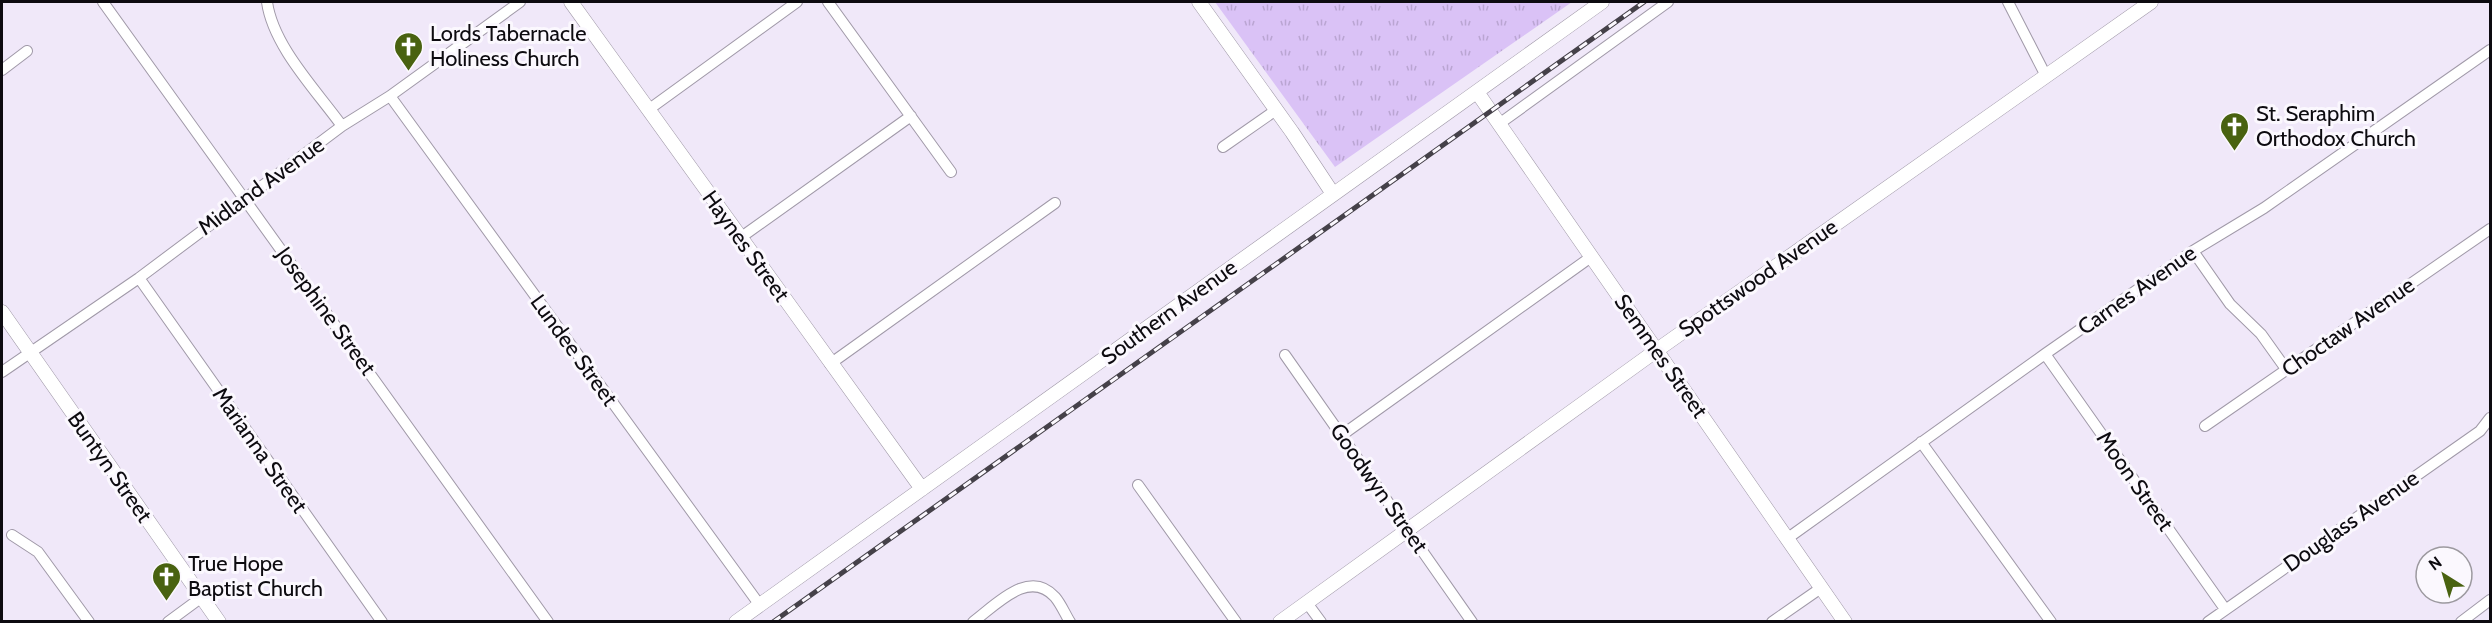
<svg xmlns="http://www.w3.org/2000/svg" width="2492" height="623" viewBox="0 0 2492 623" font-family="Cabin,sans-serif">
	<defs>
		<pattern id="grass-tufts" width="24" height="20" patternUnits="userSpaceOnUse" patternTransform="scale(1.5)"><rect width="24" height="20" fill="#dac2f6"/><path d="M3 7l-1-3M5 7V3M7 7l1-3M15 17l-1-3M17 17v-4M19 17l1-3" fill="none" stroke="#baa5d2"/></pattern>
	</defs>
	<rect width="100%" height="100%" fill="#f0e8f9"/>
	<path fill="url(#grass-tufts)" d="M 1215,2 L 1572,2 L 1335,167 Z"/>
	<g fill="none" stroke-linecap="round" stroke-linejoin="round">
		<defs>
			<path id="street" d="M 103,2 L 548,622
				M 267,2 C 273,46 316,90 342,126
				M 828,2 L 951,172
				M 2008,2 L 2046,76
				M 2,70 L 27,51
				M 390,96 L 759,604
				M 648,110 L 797,2
				M 1499,124 L 1668,2
				M 1223,147 L 1276,110
				M 740,238 L 911,116
				M 2193,251 L 2230,304 L 2261,334 L 2286,369
				M 139,278 L 382,622
				M 2045,354 L 2225,609
				M 1285,355 L 1472,622
				M 830,364 L 1055,203
				M 2,372 L 139,278 L 342,126 L 390,96 L 520,2
				M 2205,426 L 2490,229
				M 1342,435 L 1591,257
				M 1921,442 L 2051,622
				M 1138,485 L 1236,622
				M 12,535 L 38,552 L 89,622
				M 1788,538 L 2045,354 L 2193,251 L 2264,208 L 2490,50
				M 1307,603 L 1321,622
				M 168,622 L 202,597
				M 973,622 C 996,605 1029,568 1055,597 C 1061,604 1065,614 1070,622
				M 1772,622 L 1821,588
				M 2208,622 L 2480,431 L 2490,418
				M 2461,622 L 2490,600"/>
			<path id="secondary" d="M 571,2 L 922,489
				M 1199,2 L 1292,132 L 1333,194
				M 1477,92 L 1845,622
				M 2,312 L 219,622
				M 736,622 L 1602,2
				M 1280,622 L 1657,350 L 2151,2"/>
		</defs>
		<use href="#street" stroke="#a099a8" stroke-width="12"/>
		<use href="#secondary" stroke="#a099a8" stroke-width="15"/>
		<use href="#street" stroke="#fff" stroke-width="10"/>
		<use href="#secondary" stroke="#fff" stroke-width="14"/>
		<defs>
			<path id="rail" d="M 773,622 L 1644,2"/>
		</defs>
		<use href="#rail" stroke="#454149" stroke-width="5"/>
		<use href="#rail" stroke="#fbf8fe" stroke-width="3" stroke-dasharray="9" stroke-linecap="butt"/>
	</g>
	<defs>
		<symbol id="church-pin" viewBox="-11 -11 22 30"><path d="M0 17L-7.5 6A9.5 9.5 0 1 1 7.5 6Z" fill="#496210" stroke="#fbf8fe"/><path d="M-1.2-6h2.4v3.5h3.3v2.4h-3.3V6h-2.4V-.1h-3.3v-2.4h3.3Z" fill="#fff"/></symbol>
	</defs>
	<g fill-rule="evenodd">
		<use href="#church-pin" x="392" y="30" width="33" height="45"/>
		<use href="#church-pin" x="2218" y="110" width="33" height="45"/>
		<use href="#church-pin" x="150" y="560" width="33" height="45"/>
	</g>
	<g text-anchor="middle" dominant-baseline="central" stroke-width="6" stroke-linejoin="round" paint-order="stroke">
		<g font-size="22" fill="#0d0b10" stroke="#fbf8fe" text-anchor="start">
			<text x="430" y="33">Lords Tabernacle<tspan x="430" dy="25">Holiness Church</tspan></text>
			<text x="2256" y="113">St. Seraphim<tspan x="2256" dy="25">Orthodox Church</tspan></text>
			<text x="188" y="563">True Hope<tspan x="188" dy="25">Baptist Church</tspan></text>
		</g>
		<g font-size="22" fill="#0d0b10" stroke="#fbf8fe">
			<text transform="translate(261 186) rotate(-36)">Midland Avenue</text>
			<text transform="translate(746 246) rotate(54)">Haynes Street</text>
			<text transform="translate(1758 278) rotate(-35)">Spottswood Avenue</text>
			<text transform="translate(2137 290) rotate(-35)">Carnes Avenue</text>
			<text transform="translate(326 311) rotate(54)">Josephine Street</text>
			<text transform="translate(1169 312) rotate(-36)">Southern Avenue</text>
			<text transform="translate(2348 327) rotate(-35)">Choctaw Avenue</text>
			<text transform="translate(574 350) rotate(54)">Lundee Street</text>
			<text transform="translate(1661 356) rotate(55)">Semmes Street</text>
			<text transform="translate(260 450) rotate(55)">Marianna Street</text>
			<text transform="translate(110 467) rotate(55)">Buntyn Street</text>
			<text transform="translate(2135 481) rotate(55)">Moon Street</text>
			<text transform="translate(1379 488) rotate(55)">Goodwyn Street</text>
			<text transform="translate(2351 521) rotate(-35)">Douglass Avenue</text>
		</g>
	</g>
	<rect width="2492" height="623" fill="none" stroke="#0d0b10" stroke-width="6"/>
	<g transform="translate(2444 575) rotate(323)"><circle r="28" fill="#fbf8fe" stroke="#9c999f" stroke-width="1.5"/>
	<path d="M0-4.5L10 22L0 15L-10 22Z" fill="#496210"/>
	<text y="-9" font-size="16" font-weight="bold" text-anchor="middle" fill="#0d0b10">N</text>
	</g>
</svg>
